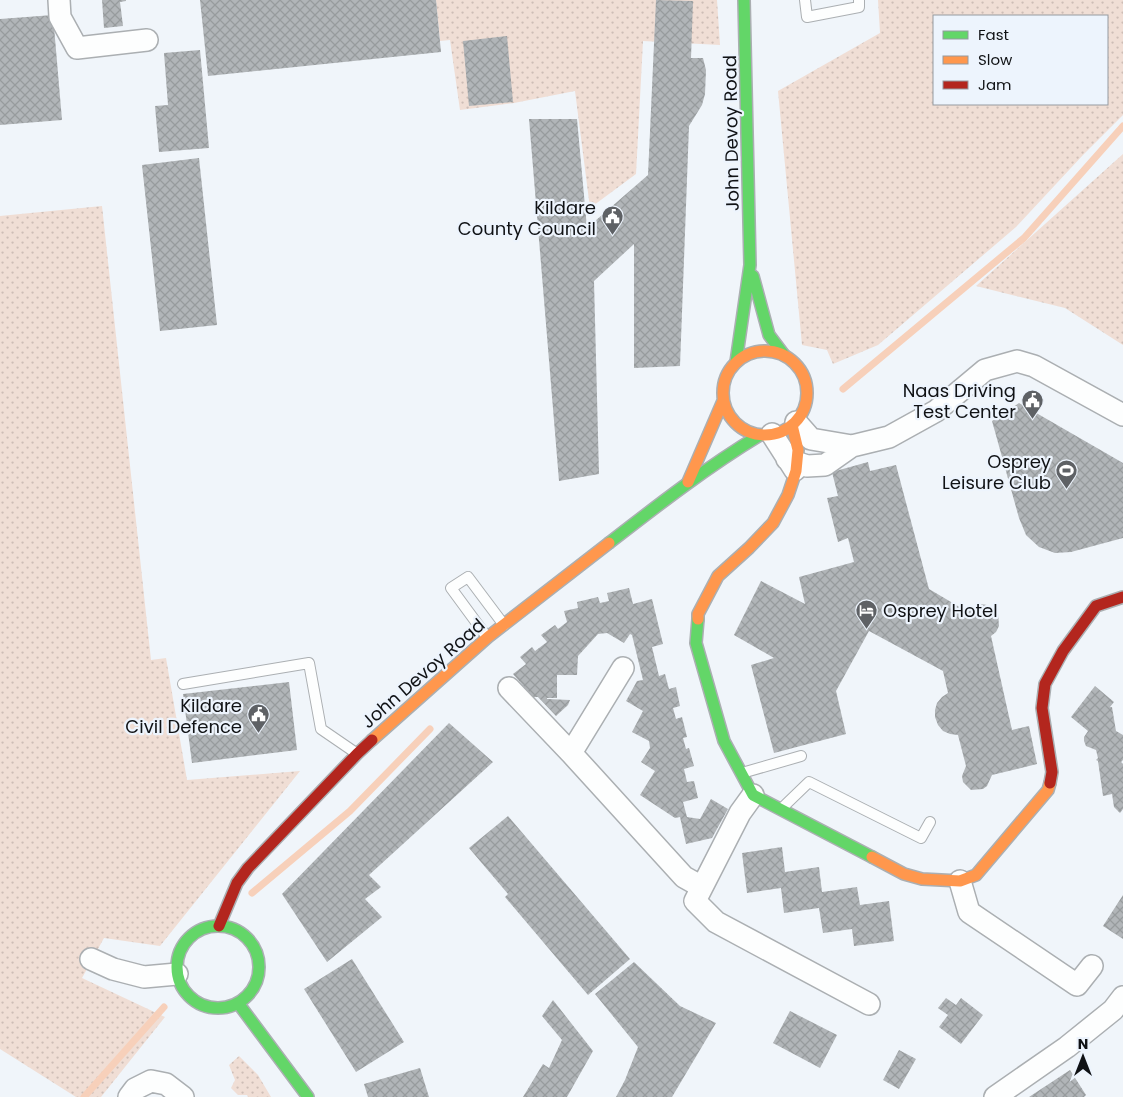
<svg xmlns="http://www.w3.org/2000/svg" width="1123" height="1097" viewBox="0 0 1123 1097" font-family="Poppins,sans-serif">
	<defs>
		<pattern id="grass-dots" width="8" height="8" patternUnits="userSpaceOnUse" patternTransform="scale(1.25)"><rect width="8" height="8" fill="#f0ded5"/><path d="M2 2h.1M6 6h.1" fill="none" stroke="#cdbdb6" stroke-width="1.8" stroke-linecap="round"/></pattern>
		<pattern id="building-cross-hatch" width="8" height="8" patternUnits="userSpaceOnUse" patternTransform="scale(1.25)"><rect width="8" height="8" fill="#b1b5b8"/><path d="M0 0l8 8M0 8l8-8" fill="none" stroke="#979b9d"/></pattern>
	</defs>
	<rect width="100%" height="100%" fill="#f0f5fa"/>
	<path fill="url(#grass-dots)" fill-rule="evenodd" d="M 436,0 L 717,0 L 720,45 L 643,41 L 636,174 L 590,208 L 575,91 L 514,103 L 460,110 L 450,40 L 440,41 Z
		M 878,0 L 1123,0 L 1123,115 L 1083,155 L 1016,227 L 878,345 L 833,364 L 827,350 L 802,345 L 778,91 L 880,33 ZM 934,16 L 1107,16 L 1107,104 L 934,104 Z
		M 1123,154 L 1123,345 L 1065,308 L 976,286 Z
		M 102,206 L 151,660 L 166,658 L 187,780 L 300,771 L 160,946 L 104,938 L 82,978 L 165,1017 L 101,1097 L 76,1097 L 0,1049 L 0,216 Z
		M 239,1056 L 258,1075 L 271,1097 L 248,1097 L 247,1095 L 238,1095 L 231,1088 L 235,1080 L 229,1065 Z"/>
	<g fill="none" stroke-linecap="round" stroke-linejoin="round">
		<path stroke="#f7d0ba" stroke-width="7" d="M 843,389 L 1024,238 L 1123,126
			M 252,893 L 350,811 L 430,729
			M 84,1097 L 164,1007"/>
	</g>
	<path fill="url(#building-cross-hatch)" d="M 102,0 L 126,0 L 126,1 L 120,2 L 123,26 L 104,28 Z
		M 200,0 L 436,0 L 441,52 L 208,76 Z
		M 656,0 L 693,1 L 691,58 L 703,58 L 706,70 L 705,94 L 702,105 L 689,126 L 680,366 L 634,368 L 634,244 L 594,281 L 599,474 L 559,481 L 529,119 L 577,119 L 587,228 L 648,175 Z
		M 53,15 L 62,120 L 0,125 L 0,19 Z
		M 507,36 L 513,102 L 469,106 L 463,41 Z
		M 200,50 L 209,148 L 159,152 L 155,106 L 168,105 L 164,53 Z
		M 199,158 L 217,325 L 160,331 L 142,165 Z
		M 1019,403 L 1123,463 L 1123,538 L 1071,552 L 1055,553 L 1039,547 L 1026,535 L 1019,518 L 992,421 Z
		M 868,462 L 870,471 L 896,465 L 929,589 L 968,612 L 973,607 L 980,604 L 987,605 L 994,608 L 998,613 L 999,626 L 996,632 L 991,636 L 1012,730 L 1029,726 L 1037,764 L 992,775 L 987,786 L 983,789 L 971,790 L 963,782 L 962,776 L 966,766 L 958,735 L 950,734 L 943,731 L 938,725 L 935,717 L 935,710 L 937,703 L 942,697 L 948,693 L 943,671 L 869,631 L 836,691 L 846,734 L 774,753 L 751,665 L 774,658 L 734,635 L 761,581 L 805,604 L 799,577 L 854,562 L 848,538 L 838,542 L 827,498 L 838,496 L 832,472 Z
		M 629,588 L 633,604 L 652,599 L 663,644 L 652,647 L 659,676 L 665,674 L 669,689 L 676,687 L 680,706 L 673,708 L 676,719 L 682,717 L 687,737 L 683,738 L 686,749 L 689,748 L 694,766 L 684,769 L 687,782 L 694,781 L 698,798 L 683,802 L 687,817 L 700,819 L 711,799 L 728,809 L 712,838 L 686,844 L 680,817 L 675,818 L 640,795 L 655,771 L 641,762 L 650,748 L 649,741 L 632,732 L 643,711 L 626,701 L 637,681 L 643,680 L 632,635 L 630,634 L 624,643 L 607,633 L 598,634 L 578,656 L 577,675 L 557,675 L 557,698 L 547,698 L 547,699 L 570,700 L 568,705 L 556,716 L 538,697 L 533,697 L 513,674 L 526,664 L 520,657 L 532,647 L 535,651 L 547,642 L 541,635 L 555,625 L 558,629 L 567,622 L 564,611 L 578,608 L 577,602 L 598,597 L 600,603 L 609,601 L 607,593 Z
		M 289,682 L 297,750 L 192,763 L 183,694 Z
		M 1095,686 L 1114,702 L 1110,707 L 1112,707 L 1116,731 L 1123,735 L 1123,760 L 1121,762 L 1123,764 L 1123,809 L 1120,813 L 1114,807 L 1112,794 L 1103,796 L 1098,761 L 1096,760 L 1098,758 L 1096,750 L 1086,746 L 1084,741 L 1084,737 L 1088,731 L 1071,717 Z
		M 449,723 L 493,762 L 369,875 L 381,887 L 365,899 L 382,917 L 327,962 L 282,894 Z
		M 508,816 L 630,959 L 588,995 L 505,897 L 508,894 L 469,848 Z
		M 782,847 L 785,872 L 819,867 L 822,892 L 857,887 L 860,905 L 889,901 L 894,941 L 854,946 L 852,929 L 823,933 L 819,908 L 784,913 L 781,888 L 747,893 L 742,853 Z
		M 1123,895 L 1123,939 L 1103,926 Z
		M 352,959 L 404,1042 L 356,1072 L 304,989 Z
		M 634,962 L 680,1006 L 716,1023 L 672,1097 L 616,1097 L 625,1080 L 638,1047 L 595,994 Z
		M 946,998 L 956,1005 L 961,998 L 983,1015 L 961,1044 L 939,1027 L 948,1015 L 938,1008 Z
		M 553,1000 L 593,1051 L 567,1097 L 523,1097 L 543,1064 L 549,1068 L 562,1040 L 542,1016 Z
		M 790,1011 L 837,1035 L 820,1068 L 773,1043 Z
		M 899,1050 L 916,1059 L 899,1089 L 883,1080 Z
		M 420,1068 L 429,1097 L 368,1097 L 364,1084 Z
		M 1070,1070 L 1086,1095 L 1084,1097 L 1029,1097 Z"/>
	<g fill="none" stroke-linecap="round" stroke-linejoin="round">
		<defs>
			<path id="lane" d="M 805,0 L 807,17 L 859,7 L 859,0
				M 487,637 L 451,588 L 468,577 L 504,625
				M 183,684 L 309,663 L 321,729 L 356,753
				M 742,773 L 801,756
				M 781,809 L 809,782 L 921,838 L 930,822"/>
			<path id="street" d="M 59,0 L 60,17 L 77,48 L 147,40
				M 796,422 L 811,439 L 852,446
				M 772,434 L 795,470
				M 787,459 L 807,466 L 825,465 L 852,446 L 889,437 L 936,411 L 985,370 L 1017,361 L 1034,366 L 1123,415
				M 509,688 L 571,753 L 684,877 L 702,887
				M 571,753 L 623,668
				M 753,795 L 740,813 L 695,901 L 716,922 L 869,1004
				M 960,881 L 969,912 L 1077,985 L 1092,966
				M 91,959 L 113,969 L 144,977 L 177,974
				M 129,1097 L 135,1089 L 151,1081 L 166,1084 L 183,1097
				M 995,1097 L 1067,1047 L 1113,1010 L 1123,997"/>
			<path id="fast" d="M 753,276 L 769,335 L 784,355
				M 736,362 L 750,265 L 744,0
				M 609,543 C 658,505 707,467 760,435
				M 698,619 L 696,643 L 724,741 L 753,795 L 872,857
				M177 967a41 41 0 1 1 82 0a41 41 0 1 1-82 0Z
				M 238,1003 L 308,1097"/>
			<path id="slow" d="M723 393a42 42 0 1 1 84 0a42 42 0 1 1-84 0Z
				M 688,482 L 723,401
				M 698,619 L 698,614 L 718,576 L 749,548 L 773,523 L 788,495 L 796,471 L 798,450 L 792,425
				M 372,740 L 488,637 L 609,543
				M 872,857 L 904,874 L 922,879 L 960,881 L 976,875 L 1048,790 L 1050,783"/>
			<path id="jam" d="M 1050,783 L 1052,772 L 1042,708 L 1045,684 L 1063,651 L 1096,606 L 1123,597
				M 219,926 L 237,883 L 248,868 L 357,754 L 372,740"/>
		</defs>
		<use href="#lane" stroke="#abafb2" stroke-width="12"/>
		<use href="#street" stroke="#abafb2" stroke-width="24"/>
		<use href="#fast" stroke="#abafb2" stroke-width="14"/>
		<use href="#slow" stroke="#abafb2" stroke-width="14"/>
		<use href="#jam" stroke="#abafb2" stroke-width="14"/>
		<use href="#lane" stroke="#fdfefe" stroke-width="10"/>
		<use href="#street" stroke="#fdfefe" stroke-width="21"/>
		<use href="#fast" stroke="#63d668" stroke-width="11"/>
		<use href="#slow" stroke="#ff974d" stroke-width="11"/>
		<use href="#jam" stroke="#b3261e" stroke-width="11"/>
	</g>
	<defs>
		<symbol id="civic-pin" viewBox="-11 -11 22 30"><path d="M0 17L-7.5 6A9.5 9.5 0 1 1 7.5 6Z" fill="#5e6165" stroke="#edf4fd"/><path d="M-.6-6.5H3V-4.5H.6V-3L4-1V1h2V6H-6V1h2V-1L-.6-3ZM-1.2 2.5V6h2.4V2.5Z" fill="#fff"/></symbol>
		<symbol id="stadium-pin" viewBox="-11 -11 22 30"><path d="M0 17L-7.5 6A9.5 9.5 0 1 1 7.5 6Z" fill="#5e6165" stroke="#edf4fd"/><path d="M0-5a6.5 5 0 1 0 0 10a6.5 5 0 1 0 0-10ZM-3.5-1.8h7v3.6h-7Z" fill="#fff"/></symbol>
		<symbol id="hotel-pin" viewBox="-11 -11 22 30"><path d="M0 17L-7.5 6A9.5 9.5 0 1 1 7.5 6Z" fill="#5e6165" stroke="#edf4fd"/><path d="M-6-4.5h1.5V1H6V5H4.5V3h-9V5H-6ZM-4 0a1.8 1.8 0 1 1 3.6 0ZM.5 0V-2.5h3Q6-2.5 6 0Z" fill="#fff"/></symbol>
	</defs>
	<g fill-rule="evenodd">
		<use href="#civic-pin" x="600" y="204" width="25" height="34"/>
		<use href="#civic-pin" x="1020" y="388" width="25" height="34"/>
		<use href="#stadium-pin" x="1054" y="458" width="25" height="34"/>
		<use href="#hotel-pin" x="854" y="598" width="25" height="34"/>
		<use href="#civic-pin" x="246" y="702" width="25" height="34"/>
	</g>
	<g text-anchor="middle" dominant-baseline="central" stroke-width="4.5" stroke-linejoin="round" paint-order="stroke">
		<g font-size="18" fill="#101215" stroke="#edf4fd">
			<text transform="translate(731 133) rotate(-91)">John Devoy Road</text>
			<text transform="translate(423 673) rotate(-41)">John Devoy Road</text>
		</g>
		<g font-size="18" fill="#101215" stroke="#edf4fd" text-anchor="end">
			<text x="596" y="207">Kildare<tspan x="596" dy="21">County Council</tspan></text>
			<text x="1016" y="390">Naas Driving<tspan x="1016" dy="21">Test Center</tspan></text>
			<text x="1051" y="461">Osprey<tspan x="1051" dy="21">Leisure Club</tspan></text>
			<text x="883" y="610" text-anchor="start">Osprey Hotel</text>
			<text x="242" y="705">Kildare<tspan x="242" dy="21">Civil Defence</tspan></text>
		</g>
	</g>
	<rect x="933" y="15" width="175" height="90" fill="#edf4fd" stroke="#959aa0"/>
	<rect x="943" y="31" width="25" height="8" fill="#63d668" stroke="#959aa0"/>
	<text x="978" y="40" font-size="15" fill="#101215">Fast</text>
	<rect x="943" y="56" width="25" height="8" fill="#ff974d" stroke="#959aa0"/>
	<text x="978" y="65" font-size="15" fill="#101215">Slow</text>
	<rect x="943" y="81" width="25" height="8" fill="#b3261e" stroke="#959aa0"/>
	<text x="978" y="90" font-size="15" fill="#101215">Jam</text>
	<g transform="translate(1083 1057)" stroke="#edf4fd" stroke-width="4" paint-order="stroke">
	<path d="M0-4L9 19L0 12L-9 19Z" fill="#101215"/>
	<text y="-8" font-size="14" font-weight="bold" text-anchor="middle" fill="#101215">N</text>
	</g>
</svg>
